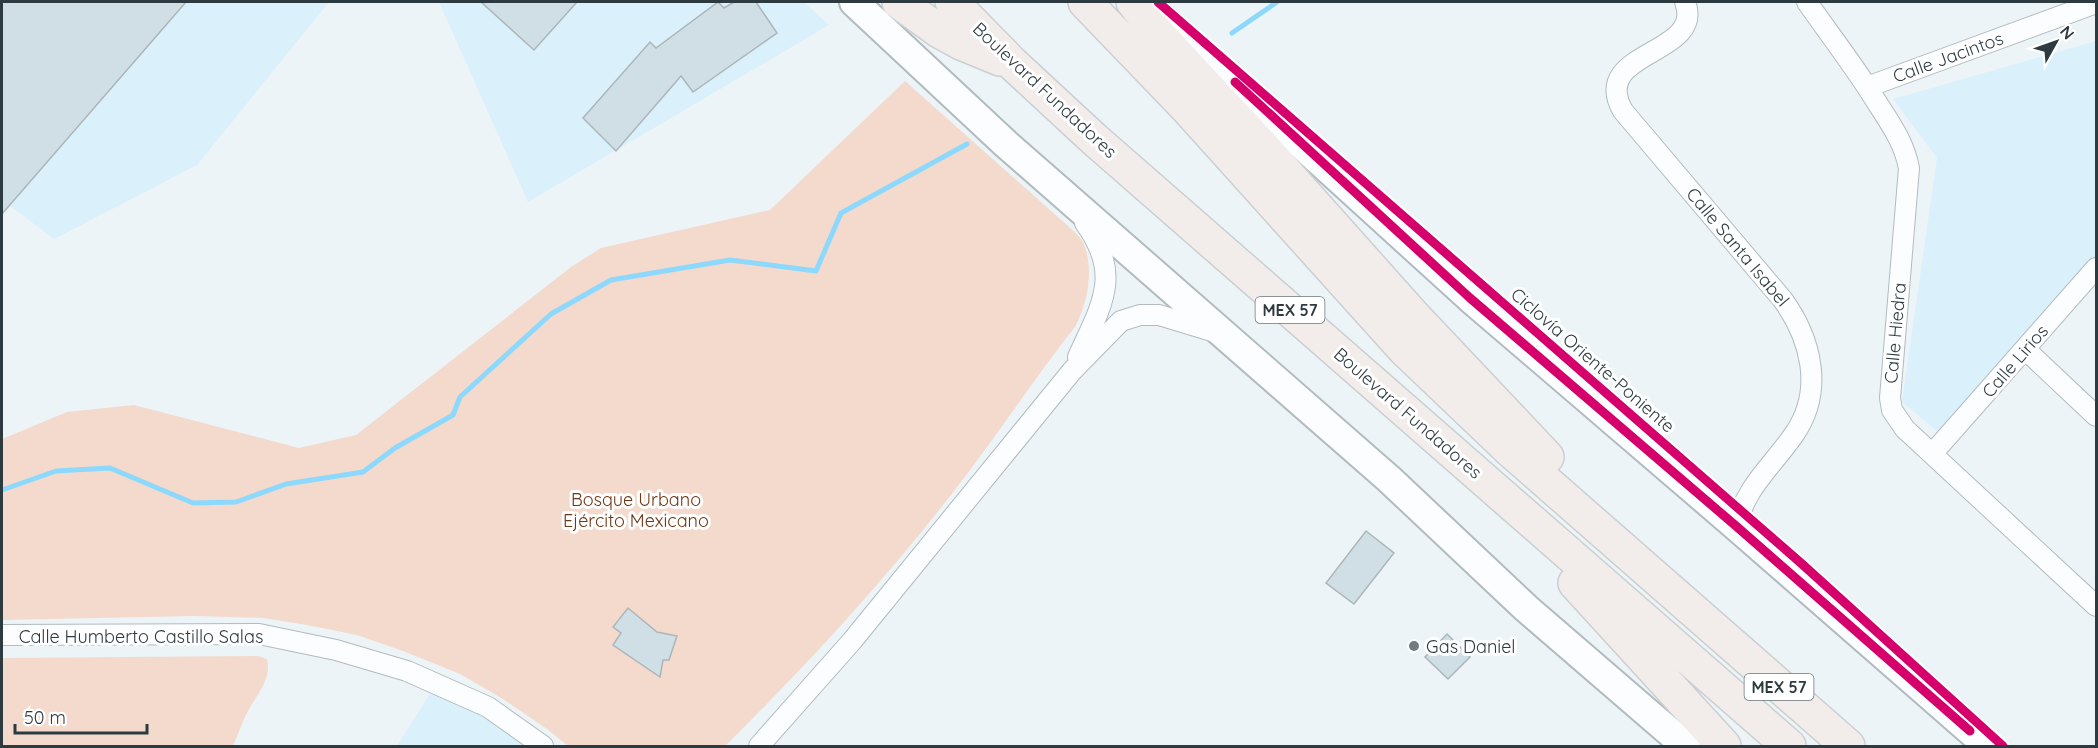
<svg xmlns="http://www.w3.org/2000/svg" width="2098" height="748" viewBox="0 0 2098 748" font-family="Quicksand,sans-serif">
	<rect width="100%" height="100%" fill="#ecf4f7"/>
	<path fill="#daf0fb" d="M 2,2 L 329,2 L 197,165 L 54,239 L 9,205 L 2,213 Z
		M 439,2 L 804,2 L 829,25 L 528,202 Z
		M 2096,41 L 2096,256 L 1938,432 L 1902,402 L 1937,158 L 1893,99 Z
		M 436,684 L 543,746 L 397,746 Z"/>
	<path fill="#f3dacc" d="M 905,81 L 1068,226 C 1073,231 1081,237 1084,244 C 1094,271 1088,302 1075,327 C 1036,376 1002,428 964,478 C 891,574 810,662 725,746 L 568,746 L 547,729 L 503,699 L 460,674 L 403,651 L 357,635 L 307,625 L 263,618 L 193,616 L 2,620 L 2,439 L 67,412 L 134,405 L 299,448 L 356,435 L 571,267 L 601,248 L 770,210 Z
		M 258,656 L 267,659 C 272,679 257,694 248,711 C 242,722 238,735 233,746 L 2,746 L 2,658 Z"/>
	<g fill="none" stroke-linecap="round" stroke-linejoin="round">
		<path stroke="#8cd9fd" stroke-width="5" d="M 1232,33 L 1277,2
			M 2,490 L 56,471 L 110,468 L 193,503 L 236,502 L 286,484 L 363,472 L 395,448 L 453,415 L 460,397 L 551,314 L 611,280 L 730,260 L 816,271 L 841,213 L 967,144"/>
	</g>
	<path fill="#cfdfe5" stroke="#acb6ba" stroke-width="1.5" d="M 2,2 L 186,2 L 2,214 Z
		M 481,2 L 577,2 L 534,50 Z
		M 718,2 L 724,8 L 734,2 L 756,2 L 777,33 L 693,92 L 681,76 L 616,151 L 583,118 L 650,42 L 656,48 Z
		M 1366,531 L 1394,553 L 1354,604 L 1326,583 Z
		M 628,608 L 657,632 L 677,636 L 669,660 L 663,660 L 660,677 L 613,645 L 621,633 L 613,627 Z
		M 1447,634 L 1470,657 L 1448,679 L 1425,657 Z"/>
	<g fill="none" stroke-linecap="round" stroke-linejoin="round">
		<defs>
			<path id="street" d="M 1685,2 C 1706,56 1588,50 1623,111 L 1783,300 C 1811,339 1824,390 1795,433 C 1772,467 1747,484 1736,526
				M 1807,2 C 1830,35 1855,67 1876,101 C 1890,123 1904,142 1909,168 L 1890,398 L 1892,410 L 1905,429 L 2096,606
				M 1867,87 L 2096,3
				M 2026,350 L 2096,416
				M 1078,357 C 1101,306 1123,275 1085,223
				M 1932,454 L 2096,268
				M 2,635 L 259,634 L 336,650 L 407,671 L 488,707 L 543,746
				M 759,746 L 852,641 L 1072,371 L 1121,321 L 1140,315 L 1159,315 L 1215,332"/>
			<path id="secondary" d="M 854,2 L 1006,144 L 1389,479 L 1526,608 L 1686,746
				M 1150,7 L 1470,298 L 1736,526 L 1988,746"/>
			<path id="highway" d="M 899,2 L 939,31 L 961,43 L 1000,59
				M 952,2 L 1013,64 L 1094,139 L 1789,746
				M 1085,2 L 1186,107 L 1404,349 L 1511,451 L 1848,746
				M 1133,2 L 1157,33 L 1262,146 L 1412,314 L 1547,457
				M 1575,583 L 1724,746"/>
		</defs>
		<use href="#street" stroke="#b2bbc0" stroke-width="22"/>
		<use href="#secondary" stroke="#b2bbc0" stroke-width="32"/>
		<use href="#highway" stroke="#cad0d2" stroke-width="36"/>
		<use href="#street" stroke="#fcfdfe" stroke-width="20"/>
		<use href="#secondary" stroke="#fcfdfe" stroke-width="28"/>
		<use href="#highway" stroke="#f2edea" stroke-width="33"/>
		<defs>
			<path id="cycleway" d="M 1158,2 L 1802,564 L 2003,746
				M 1235,82 L 1470,298 L 1736,526 L 1970,731"/>
		</defs>
		<use href="#cycleway" stroke="#fff" stroke-width="13"/>
		<use href="#cycleway" stroke="#d6006c" stroke-width="9"/>
	</g>
	<circle fill="#707c81" stroke="#fff" stroke-width="2" cx="1414" cy="646" r="6"/>
	<g text-anchor="middle" dominant-baseline="central" stroke-width="6" stroke-linejoin="round" paint-order="stroke">
		<g fill="#fff" stroke="#6c767a" stroke-width="1.5">
			<rect x="1255.5" y="297" width="69" height="26" rx="4.5"/>
			<rect x="1744.5" y="674" width="69" height="26" rx="4.5"/>
		</g>
		<g font-size="16" font-weight="bold" fill="#2d3b41">
			<text x="1290" y="310">MEX 57</text>
			<text x="1779" y="687">MEX 57</text>
		</g>
		<g font-size="18" fill="#2d3b41" stroke="#fff">
			<text transform="translate(1948 57) rotate(-20)">Calle Jacintos</text>
			<text transform="translate(1045 90) rotate(43)">Boulevard Fundadores</text>
			<text transform="translate(1738 247) rotate(50)">Calle Santa Isabel</text>
			<text transform="translate(1895 333) rotate(-85)">Calle Hiedra</text>
			<text transform="translate(1593 360) rotate(41)">Ciclovía Oriente-Poniente</text>
			<text transform="translate(2015 361) rotate(-49)">Calle Lirios</text>
			<text transform="translate(1408 413) rotate(41)">Boulevard Fundadores</text>
			<text x="141" y="636">Calle Humberto Castillo Salas</text>
		</g>
		<g font-size="18" fill="#6e3715" stroke="#fff">
			<text x="636" y="499">Bosque Urbano<tspan x="636" dy="21">Ejército Mexicano</tspan></text>
		</g>
		<g font-size="18" fill="#2d3b41" stroke="#fff" text-anchor="start">
			<text x="1426" y="646">Gas Daniel</text>
		</g>
	</g>
	<rect width="2098" height="748" fill="none" stroke="#2d3b41" stroke-width="6"/>
	<g transform="translate(2056 42) rotate(50)" stroke="#ffffff" stroke-width="4.5" paint-order="stroke">
	<path d="M0-4.5L10 22L0 15L-10 22Z" fill="#2d3b41"/>
	<text y="-9" font-size="16" font-weight="bold" text-anchor="middle" fill="#2d3b41">N</text>
	</g>
	<path d="M15 724v9h132v-9" fill="none" stroke="#2d3b41" stroke-width="3"/>
	<text x="24" y="724" font-size="18" fill="#2d3b41" stroke="#ffffff" stroke-width="4.5" paint-order="stroke">50 m</text>
</svg>
